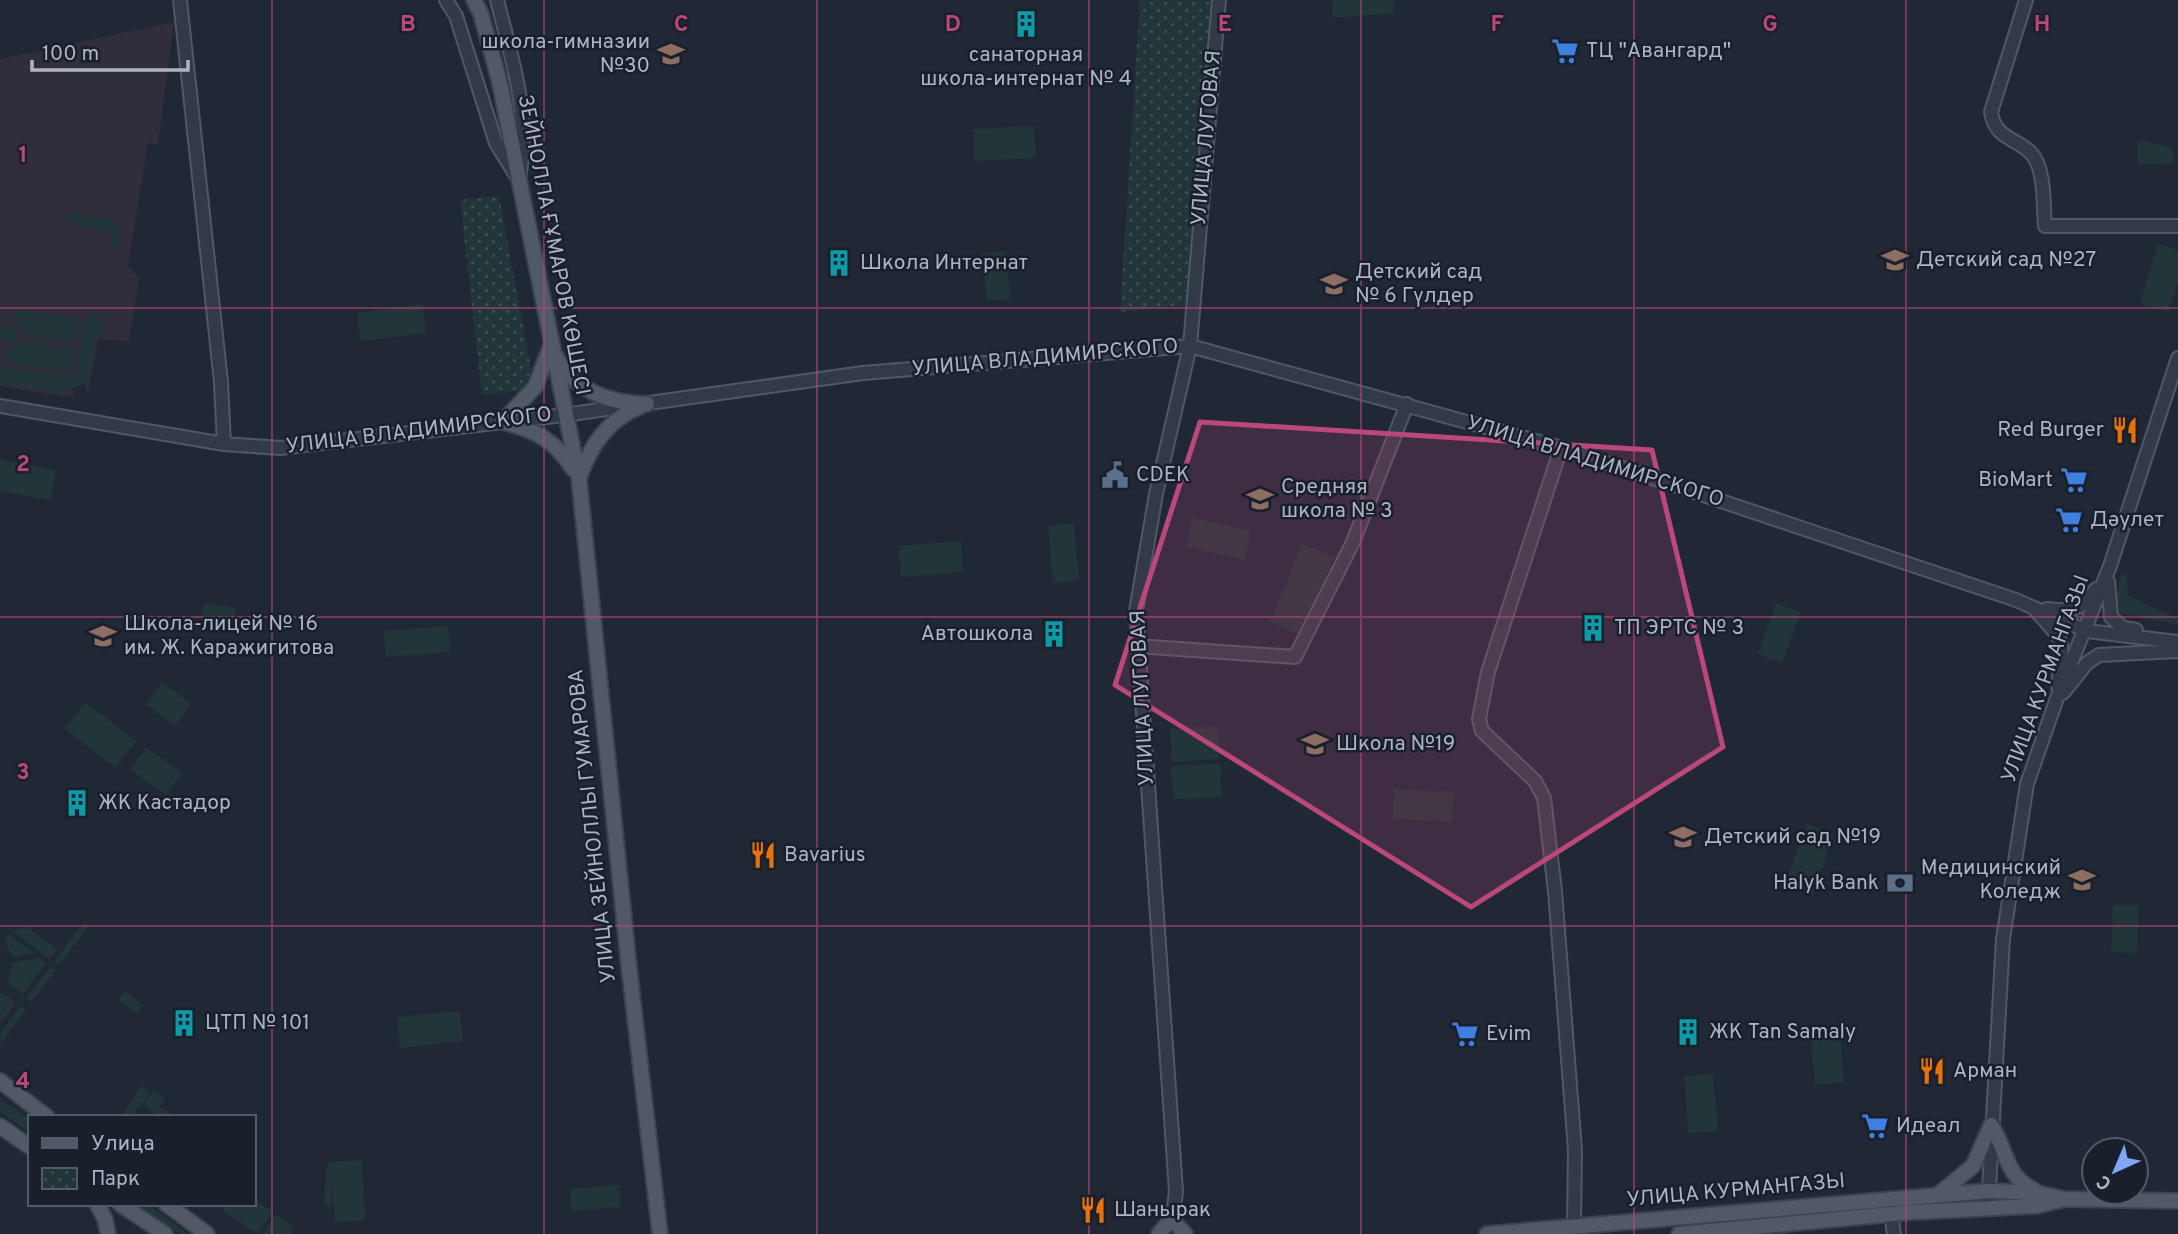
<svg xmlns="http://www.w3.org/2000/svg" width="2178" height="1234" viewBox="0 0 2178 1234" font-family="Overpass,sans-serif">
	<defs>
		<pattern id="forest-firs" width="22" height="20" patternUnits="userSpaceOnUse" patternTransform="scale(1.75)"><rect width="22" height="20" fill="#223538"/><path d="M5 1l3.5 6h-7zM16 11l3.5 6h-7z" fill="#3f5053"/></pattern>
		<pattern id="park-dots" width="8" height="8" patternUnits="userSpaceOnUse" patternTransform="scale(1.75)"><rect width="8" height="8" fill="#223538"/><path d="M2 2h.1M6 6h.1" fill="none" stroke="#3f5053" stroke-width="1.8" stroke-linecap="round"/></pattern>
	</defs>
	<rect width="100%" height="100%" fill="#202836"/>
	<path fill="#302e3b" d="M 174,22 L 158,144 L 148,143 L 128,265 L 139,279 L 129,341 L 98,339 L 88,393 L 84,384 L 72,389 L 75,398 L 0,386 L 0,59 Z"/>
	<path fill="#223538" d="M 1332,0 L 1393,0 L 1394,13 L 1333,18 Z
		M 1034,126 L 1036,158 L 974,161 L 973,129 Z
		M 2137,140 L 2172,147 L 2173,163 L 2138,165 Z
		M 69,212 L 112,220 L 121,226 L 118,250 L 109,248 L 111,233 L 66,223 Z
		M 2158,244 L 2178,250 L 2178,282 L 2168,312 L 2140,303 Z
		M 1006,251 L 1010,299 L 987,301 L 982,253 Z
		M 423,304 L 426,333 L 361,341 L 357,313 Z
		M 15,308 L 79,319 L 75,342 L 27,335 L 14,319 Z
		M 86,314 L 98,316 L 104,323 L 103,336 L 96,336 L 88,380 L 60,393 L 0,383 L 0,366 L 73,378 Z
		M0 334a9 9 0 1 1 18 0a9 9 0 1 1-18 0Z
		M 25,341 L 73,349 L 69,373 L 5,362 L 7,351 Z
		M 0,460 L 56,470 L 50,500 L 0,491 Z
		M 1192,518 L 1251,531 L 1245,560 L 1186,547 Z
		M 1074,523 L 1079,580 L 1053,583 L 1048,526 Z
		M 961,541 L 963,572 L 901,577 L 899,546 Z
		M 1302,544 L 1334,557 L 1301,635 L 1270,622 Z
		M 2121,573 L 2126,575 L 2129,596 L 2178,619 L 2178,625 L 2116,612 C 2114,599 2120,586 2121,573 Z
		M 204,603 L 236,608 L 232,631 L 201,626 Z
		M 1776,603 L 1801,612 L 1782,663 L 1758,654 Z
		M 448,626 L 450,652 L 386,657 L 384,631 Z
		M 162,682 L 191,704 L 175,726 L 146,704 Z
		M 85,702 L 136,741 L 116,768 L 65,729 Z
		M 1218,726 L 1220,759 L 1172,762 L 1170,729 Z
		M 146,747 L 182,773 L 166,795 L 130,769 Z
		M 1220,764 L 1222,797 L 1173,799 L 1171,766 Z
		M 1394,789 L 1454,792 L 1452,822 L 1393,819 Z
		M 1807,824 L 1834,834 L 1813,894 L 1785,884 Z
		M 2113,905 L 2139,906 L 2137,953 L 2111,952 Z
		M 84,922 L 89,926 L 58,966 L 54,962 Z
		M 27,927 L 57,949 L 49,959 L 12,931 Z
		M 9,934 L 35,954 L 13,957 L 4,941 Z
		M 40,958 L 46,963 L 22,995 L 19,990 L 8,984 L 13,962 Z
		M 51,966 L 56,970 L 31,1002 L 26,998 Z
		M 125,991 L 143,1005 L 136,1014 L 118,1000 Z
		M 2,992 L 16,1003 L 0,1024 L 0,995 Z
		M 20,1006 L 26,1010 L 1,1044 L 0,1034 Z
		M 460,1011 L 463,1041 L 400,1048 L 397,1017 Z
		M 1840,1028 L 1844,1082 L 1815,1085 L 1810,1030 Z
		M 1713,1074 L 1718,1131 L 1688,1133 L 1684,1076 Z
		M 141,1086 L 150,1092 L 132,1117 L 121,1117 Z
		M 154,1090 L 165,1098 L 160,1106 L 172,1115 L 170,1117 L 159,1117 L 143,1105 Z
		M 362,1160 L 365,1220 L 335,1222 L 331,1178 L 332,1208 L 324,1202 L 326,1169 L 330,1162 Z
		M 619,1185 L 621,1207 L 572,1211 L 570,1189 Z
		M 254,1199 L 273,1212 L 257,1234 L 222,1210 L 226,1204 L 254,1204 Z
		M 276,1214 L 295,1228 L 291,1234 L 263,1234 Z"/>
	<path fill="url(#forest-firs)" d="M 0,1098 L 30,1120 L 30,1133 L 0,1112 Z
		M 145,1204 L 148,1204 L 188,1234 L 179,1234 L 141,1209 Z"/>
	<path fill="url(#park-dots)" d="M 1140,0 L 1214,0 L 1186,305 L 1120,312 Z
		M 499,196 L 531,369 L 524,390 L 482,395 L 460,200 Z"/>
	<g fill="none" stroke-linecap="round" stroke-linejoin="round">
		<defs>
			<path id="minor" d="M 180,0 L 221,382 L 224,444
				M 446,0 L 456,16 L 496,143 L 517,177
				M 497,0 C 512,59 530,112 520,173
				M 2026,0 L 1991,112 C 1995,138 2013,137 2030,152 C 2046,167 2043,206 2045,226 L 2178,226
				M 0,406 L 224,444 L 280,448 L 564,415 L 863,373 L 1190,346 L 1569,450 L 2016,600 L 2087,631 L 2178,642
				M 1561,448 L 1488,672 L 1479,719 L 1482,731 L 1535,781 L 1544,798 L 1555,891 L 1575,1150 L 1574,1226
				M 2108,581 L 2111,617 L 2123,628 L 2136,630
				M 2047,609 C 2072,612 2082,610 2096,589
				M 2036,611 C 2071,648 2061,640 2058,687
				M 1136,646 L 1295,657 L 1353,542 L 1407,404
				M 2063,693 L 2087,663 L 2099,655 L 2178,651
				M 1890,1206 L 1894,1234
				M 1988,1207 L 2003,939 L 2027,784 L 2057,698 L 2110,566 L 2178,358
				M 1171,1234 L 1176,1191 L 1136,611 L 1156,494 L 1190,346 L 1219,0"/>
			<path id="major" d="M 474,0 L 481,14 L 500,84 L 579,479 L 629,967 L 660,1234
				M 555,355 C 574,390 609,404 647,404
				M 502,422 C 534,429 556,441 573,469
				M 502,422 L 535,387 L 550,348
				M 579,478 C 591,445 607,420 641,406
				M 0,1081 L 47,1117
				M 1991,1125 C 2008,1151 2004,1175 2034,1190
				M 0,1126 L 30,1147
				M 1939,1194 L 1973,1166 L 1991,1125
				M 97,1204 L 105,1219 L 108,1234
				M 120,1204 L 165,1234
				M 166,1204 L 207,1234
				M 1159,1234 L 1171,1219 L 1185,1234
				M 1487,1234 L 1989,1191 L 2038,1193 L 2064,1199 L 2178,1201
				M 1679,1234 L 1913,1212 L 2036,1206 L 2061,1200"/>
		</defs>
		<use href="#minor" stroke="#505765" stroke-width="16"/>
		<use href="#major" stroke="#3c4350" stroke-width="18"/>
		<use href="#minor" stroke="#333a47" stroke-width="12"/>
		<use href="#major" stroke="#515967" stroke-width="14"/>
	</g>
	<path fill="#bc477a" fill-opacity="0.2" stroke="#bc477a" stroke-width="5" stroke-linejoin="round" d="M 1200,422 L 1652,450 L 1723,747 L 1471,907 L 1115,685 Z"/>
	<path fill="none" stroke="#bc477a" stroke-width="2" stroke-opacity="0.55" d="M 272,0 L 272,1234M 544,0 L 544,1234M 817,0 L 817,1234M 1089,0 L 1089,1234M 1361,0 L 1361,1234M 1634,0 L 1634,1234M 1906,0 L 1906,1234M 0,308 L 2178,308M 0,617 L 2178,617M 0,926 L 2178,926"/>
	<defs>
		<symbol id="building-bare" viewBox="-9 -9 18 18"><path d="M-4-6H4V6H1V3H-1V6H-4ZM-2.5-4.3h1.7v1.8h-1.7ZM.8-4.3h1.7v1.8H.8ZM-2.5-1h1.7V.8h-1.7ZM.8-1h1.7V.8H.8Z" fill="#0f9aa8" stroke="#191f2b" stroke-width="2.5" paint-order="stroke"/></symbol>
		<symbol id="supermarket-bare" viewBox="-9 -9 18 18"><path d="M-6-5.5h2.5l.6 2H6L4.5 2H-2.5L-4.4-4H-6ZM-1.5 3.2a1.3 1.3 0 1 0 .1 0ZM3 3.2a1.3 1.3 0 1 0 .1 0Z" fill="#3f7fe0" stroke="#191f2b" stroke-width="2.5" paint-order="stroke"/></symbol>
		<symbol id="school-bare" viewBox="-9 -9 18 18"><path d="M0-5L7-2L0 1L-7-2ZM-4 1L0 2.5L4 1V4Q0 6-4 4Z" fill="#8d6e63" stroke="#191f2b" stroke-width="2.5" paint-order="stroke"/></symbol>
		<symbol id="restaurant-bare" viewBox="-9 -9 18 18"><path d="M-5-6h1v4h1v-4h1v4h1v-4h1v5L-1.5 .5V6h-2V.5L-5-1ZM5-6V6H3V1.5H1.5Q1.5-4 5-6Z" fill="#e8710a" stroke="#191f2b" stroke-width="2.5" paint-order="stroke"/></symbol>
		<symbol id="civic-bare" viewBox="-9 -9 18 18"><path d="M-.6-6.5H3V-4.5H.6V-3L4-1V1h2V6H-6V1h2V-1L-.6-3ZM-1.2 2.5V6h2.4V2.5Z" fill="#5c6f8a" stroke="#191f2b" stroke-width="2.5" paint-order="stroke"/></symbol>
		<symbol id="university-bare" viewBox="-9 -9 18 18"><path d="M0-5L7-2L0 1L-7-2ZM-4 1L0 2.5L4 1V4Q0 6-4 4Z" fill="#8d6e63" stroke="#191f2b" stroke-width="2.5" paint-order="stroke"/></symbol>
		<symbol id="bank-bare" viewBox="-9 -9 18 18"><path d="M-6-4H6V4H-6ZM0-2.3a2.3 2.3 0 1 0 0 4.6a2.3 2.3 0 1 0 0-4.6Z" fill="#5c6f8a" stroke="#191f2b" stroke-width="2.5" paint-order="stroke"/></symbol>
	</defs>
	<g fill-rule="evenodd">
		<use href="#building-bare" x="1007" y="5" width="38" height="38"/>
		<use href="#supermarket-bare" x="1546" y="32" width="38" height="38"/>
		<use href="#school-bare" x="652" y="35" width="38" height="38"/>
		<use href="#school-bare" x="1876" y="241" width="38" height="38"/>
		<use href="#building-bare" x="820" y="244" width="38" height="38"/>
		<use href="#school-bare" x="1315" y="265" width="38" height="38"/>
		<use href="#restaurant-bare" x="2106" y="411" width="38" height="38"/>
		<use href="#civic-bare" x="1096" y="456" width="38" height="38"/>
		<use href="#supermarket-bare" x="2055" y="461" width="38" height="38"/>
		<use href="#school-bare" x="1241" y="480" width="38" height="38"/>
		<use href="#supermarket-bare" x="2050" y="501" width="38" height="38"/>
		<use href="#building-bare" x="1574" y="609" width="38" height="38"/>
		<use href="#building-bare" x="1035" y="615" width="38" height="38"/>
		<use href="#school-bare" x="84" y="617" width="38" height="38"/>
		<use href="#school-bare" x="1296" y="725" width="38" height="38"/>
		<use href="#building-bare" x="58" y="784" width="38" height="38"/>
		<use href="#school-bare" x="1664" y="818" width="38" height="38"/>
		<use href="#restaurant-bare" x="744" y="836" width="38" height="38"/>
		<use href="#university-bare" x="2063" y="861" width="38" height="38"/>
		<use href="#bank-bare" x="1881" y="864" width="38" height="38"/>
		<use href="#building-bare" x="165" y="1004" width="38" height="38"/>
		<use href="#building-bare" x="1669" y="1013" width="38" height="38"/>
		<use href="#supermarket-bare" x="1446" y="1015" width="38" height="38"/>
		<use href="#restaurant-bare" x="1913" y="1052" width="38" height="38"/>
		<use href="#supermarket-bare" x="1856" y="1107" width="38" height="38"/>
		<use href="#restaurant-bare" x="1074" y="1191" width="38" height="38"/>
	</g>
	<g text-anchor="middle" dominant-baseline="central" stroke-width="5" stroke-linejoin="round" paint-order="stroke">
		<g font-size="21" fill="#adb4c4" stroke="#191f2b" text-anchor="start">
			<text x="650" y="42" text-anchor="end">школа-гимназии<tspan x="650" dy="24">№30</tspan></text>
			<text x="1586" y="51">ТЦ "Авангард"</text>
			<text x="1026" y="55" text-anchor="middle">санаторная<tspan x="1026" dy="24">школа-интернат № 4</tspan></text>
			<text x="1916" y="260">Детский сад №27</text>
			<text x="860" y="263">Школа Интернат</text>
			<text x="1355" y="272">Детский сад<tspan x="1355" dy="24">№ 6 Гүлдер</tspan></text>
			<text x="2104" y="430" text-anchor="end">Red Burger</text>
			<text x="1136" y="475">CDEK</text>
			<text x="2053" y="480" text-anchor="end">BioMart</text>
			<text x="1281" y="487">Средняя<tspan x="1281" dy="24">школа № 3</tspan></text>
			<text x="2090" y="520">Дәулет</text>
			<text x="124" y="624">Школа-лицей № 16<tspan x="124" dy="24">им. Ж. Каражигитова</tspan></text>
			<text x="1614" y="628">ТП ЭРТС № 3</text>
			<text x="1033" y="634" text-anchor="end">Автошкола</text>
			<text x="1336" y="744">Школа №19</text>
			<text x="98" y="803">ЖК Кастадор</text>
			<text x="1704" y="837">Детский сад №19</text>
			<text x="784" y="855">Bavarius</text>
			<text x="2061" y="868" text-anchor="end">Медицинский<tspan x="2061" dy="24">Коледж</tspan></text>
			<text x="1879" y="883" text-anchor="end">Halyk Bank</text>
			<text x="205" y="1023">ЦТП № 101</text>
			<text x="1709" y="1032">ЖК Tan Samaly</text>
			<text x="1486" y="1034">Evim</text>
			<text x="1953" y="1071">Арман</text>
			<text x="1896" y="1126">Идеал</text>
			<text x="1114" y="1210">Шанырак</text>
		</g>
		<g font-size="21" fill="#adb4c4" stroke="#191f2b">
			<text transform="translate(1207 138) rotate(-85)">УЛИЦА ЛУГОВАЯ</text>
			<text transform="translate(553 245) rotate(79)">ЗЕЙНОЛЛА ҒҰМАРОВ КӨШЕСІ</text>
			<text transform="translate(1045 358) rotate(-5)">УЛИЦА ВЛАДИМИРСКОГО</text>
			<text transform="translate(419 431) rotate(-7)">УЛИЦА ВЛАДИМИРСКОГО</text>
			<text transform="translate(1595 462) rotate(17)">УЛИЦА ВЛАДИМИРСКОГО</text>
			<text transform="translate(2046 679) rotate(-70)">УЛИЦА КУРМАНГАЗЫ</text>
			<text transform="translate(1143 698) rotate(-93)">УЛИЦА ЛУГОВАЯ</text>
			<text transform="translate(593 826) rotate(-96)">УЛИЦА ЗЕЙНОЛЛЫ ГУМАРОВА</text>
			<text transform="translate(1736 1191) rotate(-5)">УЛИЦА КУРМАНГАЗЫ</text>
		</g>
	</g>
	<g font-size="23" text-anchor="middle" font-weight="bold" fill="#bc477a" stroke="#191f2b" stroke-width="5" stroke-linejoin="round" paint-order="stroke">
		<text x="408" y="31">B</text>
		<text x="681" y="31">C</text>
		<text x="953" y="31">D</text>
		<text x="1225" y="31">E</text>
		<text x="1497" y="31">F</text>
		<text x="1770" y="31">G</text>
		<text x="2042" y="31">H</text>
		<text x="23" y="162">1</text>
		<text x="23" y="471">2</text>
		<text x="23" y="779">3</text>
		<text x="23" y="1088">4</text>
	</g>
	<rect x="28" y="1115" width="228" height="91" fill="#191f2b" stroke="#545b68" stroke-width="2"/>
	<rect x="42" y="1138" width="35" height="10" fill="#515967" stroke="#545b68" stroke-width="2"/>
	<text x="91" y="1150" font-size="21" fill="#adb4c4">Улица</text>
	<rect x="42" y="1168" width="35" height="21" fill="url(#park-dots)" stroke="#545b68" stroke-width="2"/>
	<text x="91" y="1185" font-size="21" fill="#adb4c4">Парк</text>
	<g transform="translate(2115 1171) rotate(224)"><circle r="33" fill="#191f2b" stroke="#545b68" stroke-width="2"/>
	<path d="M0-5L12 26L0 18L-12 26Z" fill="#7fa6f7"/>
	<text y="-10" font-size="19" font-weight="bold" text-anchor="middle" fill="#adb4c4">С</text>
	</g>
	<path d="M32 60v10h156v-10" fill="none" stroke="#adb4c4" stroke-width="3.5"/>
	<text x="42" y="60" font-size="21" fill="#adb4c4" stroke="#191f2b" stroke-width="5" paint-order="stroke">100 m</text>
</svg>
